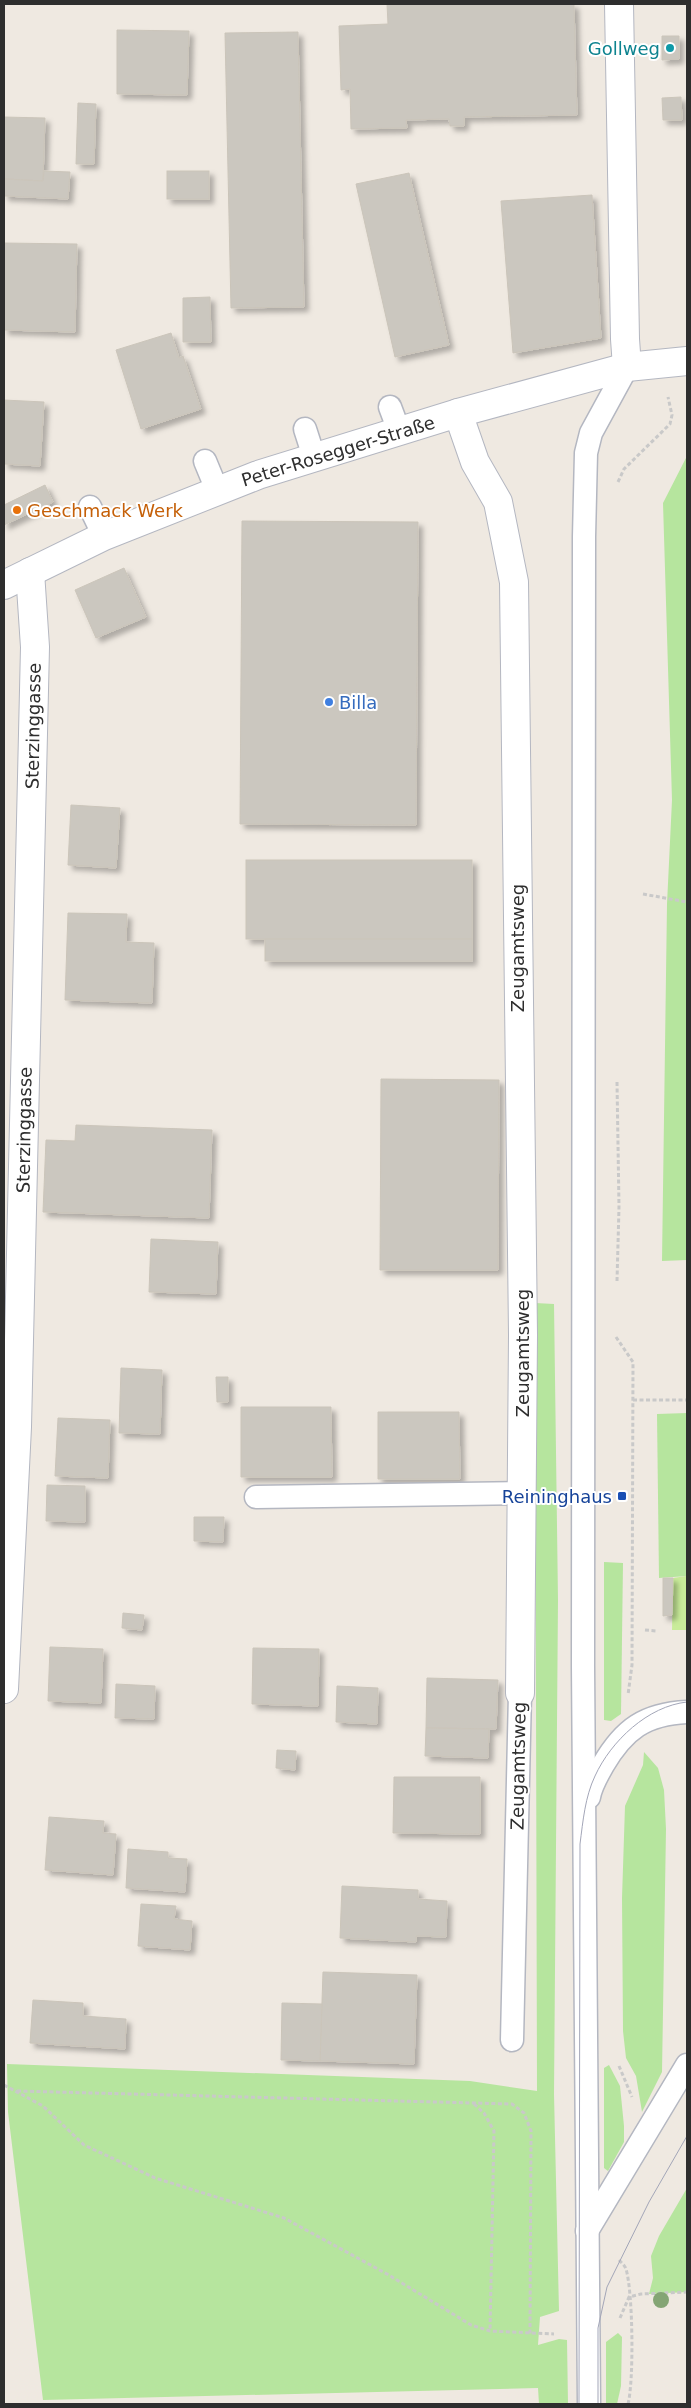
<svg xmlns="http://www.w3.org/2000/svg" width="691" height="2408" viewBox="0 0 691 2408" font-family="'DejaVu Sans',sans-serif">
<defs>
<filter id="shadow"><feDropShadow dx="4.5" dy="4.5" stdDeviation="2.5" flood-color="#0004"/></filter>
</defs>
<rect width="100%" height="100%" fill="#efe9e1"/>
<g fill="#b6e59e">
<path d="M 687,456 L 687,1260 L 662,1261 L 667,904 L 672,800 L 663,503 Z"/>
<path d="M 535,1303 L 554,1304 L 558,1600 L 554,2094 L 559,2311 L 540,2317 L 538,2345 L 559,2339 L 567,2340 L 568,2404 L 539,2404 L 538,2388 L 43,2400 L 8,2112 L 7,2064 L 470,2081 L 537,2091 Z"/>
<path d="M 687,1413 L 687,1576 L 659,1578 L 657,1414 Z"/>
<path d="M 604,1562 L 623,1563 L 621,1714 L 611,1721 L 604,1720 Z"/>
<path d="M 644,1752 L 658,1768 L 664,1790 L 666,1829 L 662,2072 L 642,2112 L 636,2076 L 626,2058 L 623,2031 L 622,1898 L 625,1806 L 643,1765 Z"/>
<path d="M 609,2065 L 620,2086 L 624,2126 L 624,2142 L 608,2171 L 604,2168 L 604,2068 Z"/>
<path d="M 687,2188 L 687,2292 L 649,2294 L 653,2278 L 651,2256 L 659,2236 Z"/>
<path d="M 618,2333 L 622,2337 L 621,2386 L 617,2404 L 606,2404 L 606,2342 Z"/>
</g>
<path fill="#c9ec9a" d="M 686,1576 L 687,1630 L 672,1630 L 673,1578 Z"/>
<g fill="#cbc7bf" stroke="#cbc5ba" filter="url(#shadow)">
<path d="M 387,4 L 574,4 L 577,115 L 464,117 L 464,126 L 450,126 L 449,119 L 406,120 L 407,128 L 351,129 L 350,89 L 341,90 L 339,26 L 388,24 Z"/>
<path d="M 117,30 L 189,31 L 187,95 L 117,94 Z"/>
<path d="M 298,32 L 304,307 L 231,308 L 225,33 Z"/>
<path d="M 662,36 L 679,36 L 679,59 L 662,60 Z"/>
<path d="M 681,97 L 682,120 L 663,120 L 662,98 Z"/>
<path d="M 78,103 L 96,104 L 94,164 L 76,164 Z"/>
<path d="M 4,117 L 45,118 L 43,181 L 4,179 Z"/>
<path d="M 44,171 L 70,172 L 68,199 L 4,196 L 4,179 L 43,181 Z"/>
<rect x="167" y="171" width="42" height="28"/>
<path d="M 409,173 L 449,345 L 395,357 L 356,184 Z"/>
<path d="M 592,195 L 601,338 L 513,353 L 501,201 Z"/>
<path d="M 4,243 L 77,244 L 75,332 L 4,330 Z"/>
<path d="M 210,297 L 211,342 L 183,342 L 183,298 Z"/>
<path d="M 171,333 L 179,358 L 183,356 L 201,409 L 141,429 L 116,350 Z"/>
<path d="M 4,400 L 44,402 L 40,466 L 4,464 Z"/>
<path d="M 45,485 L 53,502 L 4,525 L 4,505 Z"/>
<path d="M 242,521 L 418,522 L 416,825 L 240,824 Z"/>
<path d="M 124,568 L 146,617 L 96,638 L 75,590 Z"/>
<path d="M 71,805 L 120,808 L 116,868 L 68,865 Z"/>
<rect x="246" y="860" width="226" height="79"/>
<path d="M 68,913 L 127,914 L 126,942 L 154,943 L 152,1003 L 65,1000 Z"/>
<rect x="265" y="939" width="207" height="22"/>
<path d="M 381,1079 L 499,1080 L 498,1270 L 380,1270 Z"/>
<path d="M 76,1125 L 212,1130 L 209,1218 L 43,1212 L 46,1140 L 75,1141 Z"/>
<path d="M 151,1239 L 218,1242 L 216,1294 L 149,1292 Z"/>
<path d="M 121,1368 L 162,1370 L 160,1434 L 119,1433 Z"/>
<path d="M 216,1377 L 228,1377 L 228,1402 L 217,1402 Z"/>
<path d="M 241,1407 L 331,1407 L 332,1477 L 241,1477 Z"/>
<path d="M 378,1412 L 459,1412 L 460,1479 L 378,1479 Z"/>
<path d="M 58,1418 L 110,1420 L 108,1478 L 55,1476 Z"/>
<path d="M 47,1485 L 85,1486 L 85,1522 L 46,1521 Z"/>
<path d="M 194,1517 L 224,1517 L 223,1542 L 194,1541 Z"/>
<path d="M 663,1578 L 673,1578 L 672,1615 L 663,1616 Z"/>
<path d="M 123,1613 L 144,1615 L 142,1630 L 122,1628 Z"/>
<path d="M 50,1647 L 103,1649 L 101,1703 L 48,1701 Z"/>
<path d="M 253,1648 L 319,1649 L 318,1706 L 252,1704 Z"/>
<path d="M 427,1678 L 498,1680 L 496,1729 L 426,1728 Z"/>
<path d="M 116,1684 L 155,1686 L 154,1719 L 115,1718 Z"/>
<path d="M 337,1686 L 378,1688 L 377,1724 L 336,1722 Z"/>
<path d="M 426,1728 L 489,1729 L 488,1758 L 425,1756 Z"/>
<path d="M 277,1750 L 296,1751 L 295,1770 L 276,1768 Z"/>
<path d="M 394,1777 L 480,1777 L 480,1834 L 393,1833 Z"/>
<path d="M 49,1817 L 104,1821 L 103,1833 L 116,1834 L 113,1875 L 45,1870 Z"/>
<path d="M 128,1849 L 168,1852 L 168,1858 L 187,1859 L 185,1892 L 126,1888 Z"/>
<path d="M 342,1886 L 418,1890 L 418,1899 L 447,1901 L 446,1937 L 416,1936 L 416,1942 L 340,1938 Z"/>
<path d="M 141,1904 L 176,1906 L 174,1919 L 192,1921 L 190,1950 L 138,1946 Z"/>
<path d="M 323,1972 L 417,1975 L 414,2064 L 320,2061 Z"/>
<path d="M 33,2000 L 83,2003 L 83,2016 L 126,2019 L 125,2049 L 30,2043 Z"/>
<path d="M 282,2003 L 322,2004 L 320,2061 L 281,2060 Z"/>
</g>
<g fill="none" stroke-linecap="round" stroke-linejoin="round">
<g stroke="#b4b7c1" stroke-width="25">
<g id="service">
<path d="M 390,407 L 399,431"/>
<path d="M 305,429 L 314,457"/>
<path d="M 205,461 L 217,490"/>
<path d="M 90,507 L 104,536"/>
<path d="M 256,1497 L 522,1493"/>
<path d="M 589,1797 C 591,1785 597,1776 603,1765 C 624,1729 645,1714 687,1712"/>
<path d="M 512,2040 L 520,1693"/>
<path d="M 587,2231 L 687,2065"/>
<path d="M 589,2404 L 583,1666 L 584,537 L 586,453 L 591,433 L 627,367"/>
</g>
</g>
<g stroke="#b4b7c1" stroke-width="30">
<g id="minor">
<path d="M 619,4 L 625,339 L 627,367"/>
<path d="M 458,413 L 475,462 L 498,502 L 514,582 L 523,1335 L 520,1693"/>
<path d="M 4,1689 L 17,1427 L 35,647 L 30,572"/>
</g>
</g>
<g stroke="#b4b7c1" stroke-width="30">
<path id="secondary" d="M 4,585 L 104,536 L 258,475 L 458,413 L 627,367 L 687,361"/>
</g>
<g stroke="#c9c9c9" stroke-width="3" stroke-dasharray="4 2.5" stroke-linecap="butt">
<path d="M 618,482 L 624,469 L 670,424 L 672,415 L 668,397"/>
<path d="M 643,894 L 687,902"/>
<path d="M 617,1281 L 619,1207 L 617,1082"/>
<path d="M 616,1337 L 633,1362 L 632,1665 L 628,1695"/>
<path d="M 633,1400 L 687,1400"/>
<path d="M 645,1630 L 656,1631"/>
<path d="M 619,2066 L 632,2097"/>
<path d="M 4,2085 L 43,2106 L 84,2145 L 155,2178 L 284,2218 L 387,2274 L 471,2325 L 490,2331 L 554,2334"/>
<path d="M 17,2091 L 512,2104 L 524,2113 L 531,2131 L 530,2334"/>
<path d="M 474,2104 L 484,2113 L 494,2131 L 490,2331"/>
<path d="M 619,2260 C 622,2263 625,2266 626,2269 C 633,2292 634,2381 628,2404"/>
<path d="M 620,2318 L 629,2297 L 641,2294 L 687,2292"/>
</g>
<use href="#service" stroke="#fff" stroke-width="22"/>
<use href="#minor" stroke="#fff" stroke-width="28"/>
<use href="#secondary" stroke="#fff" stroke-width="28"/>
<g stroke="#a3a6b8" stroke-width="1">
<path d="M 579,2404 L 580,1844 C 583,1821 585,1797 595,1776 C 611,1741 648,1706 687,1702"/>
<path d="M 598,2404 L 598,2328 L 607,2287 L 649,2202 L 687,2136"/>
</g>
</g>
<circle fill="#84a574" cx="661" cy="2300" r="8"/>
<circle fill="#0f9aa8" stroke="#fff" stroke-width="2" cx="670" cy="48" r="5"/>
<circle fill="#e8710a" stroke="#fff" stroke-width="2" cx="17" cy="510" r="5"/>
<circle fill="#3f7fe0" stroke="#fff" stroke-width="2" cx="329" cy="702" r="5"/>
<rect fill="#1a4fb4" stroke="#fff" stroke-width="2" x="617" y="1491" width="10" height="10" rx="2.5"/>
<g text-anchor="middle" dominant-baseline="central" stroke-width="4" stroke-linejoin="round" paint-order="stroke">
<g font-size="18" fill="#0d838f" stroke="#fff" text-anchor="end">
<text x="660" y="48">Gollweg</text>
</g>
<g font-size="18" fill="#2e2e2e" stroke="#fff">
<text transform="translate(338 451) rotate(-17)">Peter-Rosegger-Straße</text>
<text transform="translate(33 726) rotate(-89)">Sterzinggasse</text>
<text transform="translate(517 948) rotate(-90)">Zeugamtsweg</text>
<text transform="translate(24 1130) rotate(-89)">Sterzinggasse</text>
<text transform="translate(522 1353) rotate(-90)">Zeugamtsweg</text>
<text transform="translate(518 1766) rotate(-89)">Zeugamtsweg</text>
</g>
<g font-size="18" fill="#c56008" stroke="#fff" text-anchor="start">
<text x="27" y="510">Geschmack Werk</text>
</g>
<g font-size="18" fill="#366cbe" stroke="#fff" text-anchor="start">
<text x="339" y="702">Billa</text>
</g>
<g font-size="18" fill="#164399" stroke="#fff" text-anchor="end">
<text x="612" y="1496">Reininghaus</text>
</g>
</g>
<rect width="691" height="2408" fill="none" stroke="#2e2e2e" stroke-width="10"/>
</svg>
